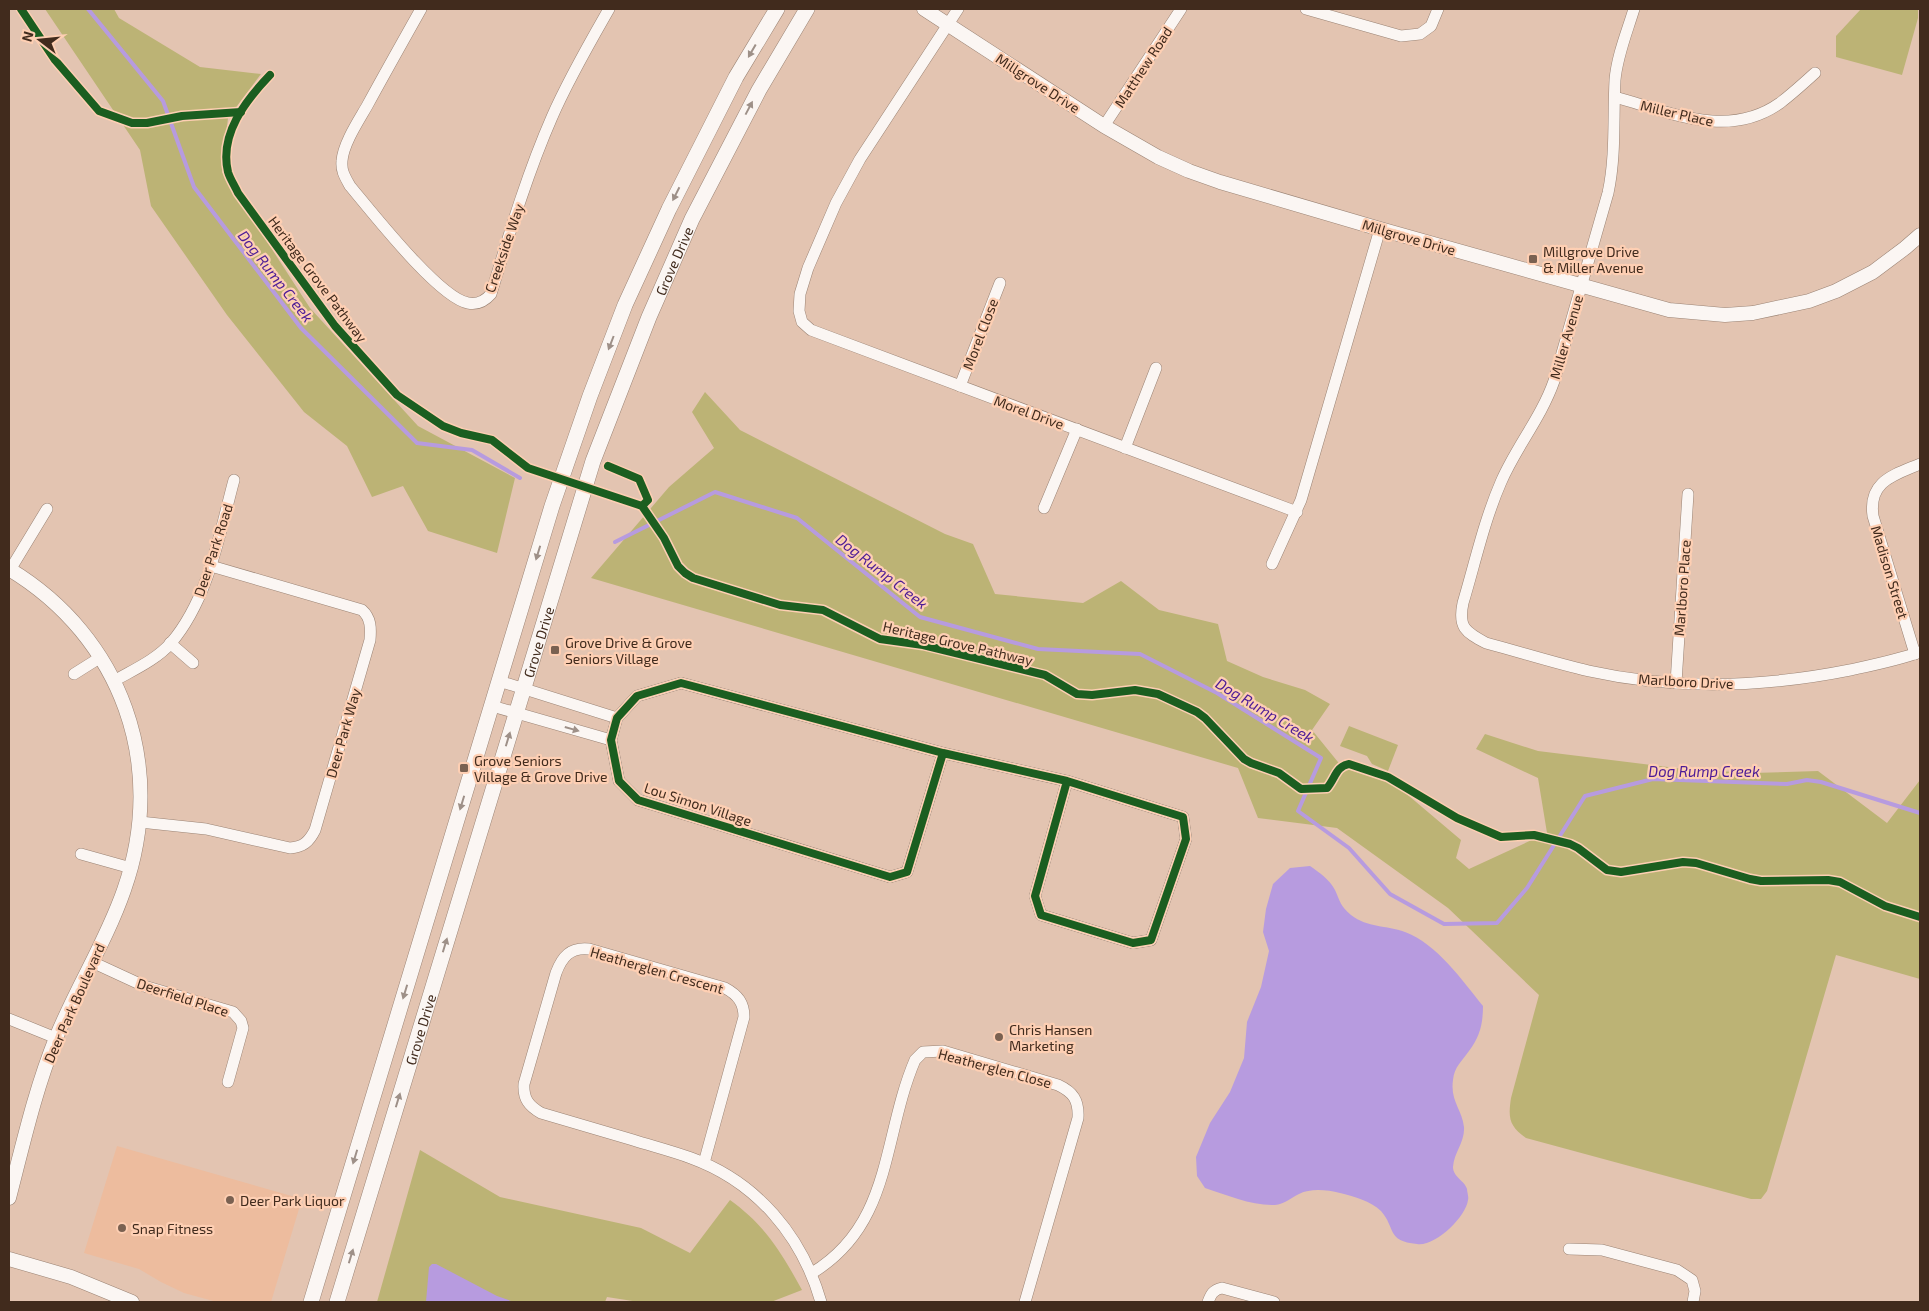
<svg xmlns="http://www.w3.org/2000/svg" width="1929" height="1311" viewBox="0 0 1929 1311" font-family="'Exo 2',sans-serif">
<rect width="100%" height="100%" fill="#e3c4b1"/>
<path fill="#edbc9e" d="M 117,1146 L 302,1199 L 271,1302 L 217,1302 L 184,1293 L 161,1282 L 139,1269 L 84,1253 Z"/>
<g fill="#bcb375">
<path d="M 45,9 L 114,9 L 119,18 L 200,67 L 261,74 L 228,118 L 222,172 L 310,308 L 418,426 L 515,478 L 497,553 L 428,531 L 403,486 L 372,497 L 347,446 L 304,412 L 227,315 L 151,206 L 140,150 Z"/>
<path d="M 1861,9 L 1918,9 L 1918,18 L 1902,75 L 1836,57 L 1836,36 Z"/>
<path d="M 705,392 L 740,430 L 945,534 L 973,544 L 995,594 L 1083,603 L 1121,581 L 1159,610 L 1218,624 L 1227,661 L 1263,677 L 1305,690 L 1330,704 L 1312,730 L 1342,767 L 1396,785 L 1461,840 L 1456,858 L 1469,869 L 1547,833 L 1538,778 L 1476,749 L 1485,734 L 1538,751 L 1684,769 L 1752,773 L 1818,771 L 1887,823 L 1920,780 L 1920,979 L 1836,955 L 1767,1191 L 1761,1199 L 1751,1199 L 1526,1138 C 1509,1126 1508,1118 1511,1098 L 1539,995 L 1448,908 L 1337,828 L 1258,818 L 1238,768 L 591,578 L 669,487 L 714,448 L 692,412 Z"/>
<path d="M 1349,726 L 1398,745 L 1388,771 L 1372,764 L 1367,756 L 1340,746 Z"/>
<path d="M 420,1150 L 500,1197 L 641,1228 L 690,1253 L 730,1200 C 766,1226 781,1252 802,1290 L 771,1302 L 639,1302 L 607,1297 L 605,1302 L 377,1302 Z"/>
</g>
<g fill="#b79bdf">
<path d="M 1310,866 C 1320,873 1329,879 1335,890 C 1340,901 1340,906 1351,915 C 1368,928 1386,925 1405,932 C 1437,944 1462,980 1483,1006 C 1483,1023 1480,1037 1469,1051 C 1462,1061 1454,1067 1453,1080 C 1450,1101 1462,1109 1464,1127 C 1465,1142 1454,1152 1453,1167 C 1453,1177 1465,1181 1467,1189 C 1467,1192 1469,1197 1468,1200 C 1466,1217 1435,1247 1417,1244 C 1386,1241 1396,1228 1381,1211 C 1371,1201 1353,1196 1340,1193 C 1327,1190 1311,1188 1299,1194 C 1291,1198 1284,1204 1275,1205 C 1252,1206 1227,1195 1205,1188 L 1197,1176 L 1196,1157 L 1210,1123 L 1230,1092 L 1244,1058 L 1247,1022 L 1261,987 L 1269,951 L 1263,932 L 1266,909 L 1273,884 L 1290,868 Z"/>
<path d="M 432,1264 L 436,1264 L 497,1296 L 514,1302 L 426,1302 L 429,1267 Z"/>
</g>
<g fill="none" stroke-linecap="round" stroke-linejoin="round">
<g stroke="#b79bdf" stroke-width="4">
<path d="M 88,9 L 163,101 L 194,187 L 301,328 L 417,443 L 472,450 L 520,478"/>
<path d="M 615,542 L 715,492 L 797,518 L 920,617 L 1038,649 L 1140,654 L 1217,693 L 1321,758 L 1298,811 L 1349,848 L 1390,894 L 1444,924 L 1497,923 L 1527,888 L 1585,796 L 1653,779 L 1787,784 L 1807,780 L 1821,782 L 1920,813"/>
</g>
<g stroke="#9a8374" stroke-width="12">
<g id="minor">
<path d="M 421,9 C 403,41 385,73 367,106 C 359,120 343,144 342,161 C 341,171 345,177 350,186 C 371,211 439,298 468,303 C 478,305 485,301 491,294 C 509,235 527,174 552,117 C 568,80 589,44 609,9"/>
<path d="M 958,9 L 860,159 L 836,203 L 808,268 L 800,294 L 799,311 L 802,322 L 811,330 L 1297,512"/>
<path d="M 1306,9 L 1401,36 L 1420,34 L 1431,26 L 1438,9"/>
<path d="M 1634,9 C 1627,32 1617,56 1615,80 C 1613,118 1616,156 1608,193 L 1554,381 C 1541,418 1516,447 1501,482 C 1484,521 1475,563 1463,603 C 1458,627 1465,632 1486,643 C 1520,652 1554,663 1589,671 C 1674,690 1765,687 1850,670 C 1873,665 1898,660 1920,652"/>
<path d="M 1615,97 C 1670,112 1728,140 1780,103 C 1792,94 1804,83 1815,73"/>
<path d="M 1104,126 L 1181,9"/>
<path d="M 960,386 L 1000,283"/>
<path d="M 1125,448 L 1156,368"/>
<path d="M 1044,508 L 1077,429"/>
<path d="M 1272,564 L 1301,500 L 1380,229"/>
<path d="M 10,570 L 47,509"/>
<path d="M 170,643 L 193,663"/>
<path d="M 1915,654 L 1873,516 C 1868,481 1894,475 1920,464"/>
<path d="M 74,674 L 101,657"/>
<path d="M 114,681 C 133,670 156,660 171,643 C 209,598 219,535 234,480"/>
<path d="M 499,681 L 617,718"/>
<path d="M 1676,683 L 1688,494"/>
<path d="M 492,706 L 611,740"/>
<path d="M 943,753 L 907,872 L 890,877 L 638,800 L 619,781 L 611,740 L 617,718 L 637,696 L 681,683 L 943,753 L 1067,781 L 1183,817 L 1186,839 L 1151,940 L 1133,943 L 1041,915 L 1035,896 L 1067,781"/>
<path d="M 140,822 L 206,829 L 290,848 C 303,847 309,842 315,830 L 370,640 C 371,628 371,618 362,610 L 211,566"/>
<path d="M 81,854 L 131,868"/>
<path d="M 92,962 L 144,986 L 233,1012 L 241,1021 L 243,1028 L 228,1082"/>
<path d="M 9,1019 L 56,1038"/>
<path d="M 704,1163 L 744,1017 C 744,1003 738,995 725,988 L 589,949 C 570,947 562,957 556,973 L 524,1084 C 523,1099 529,1106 541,1113 C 572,1122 602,1131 633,1140 C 652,1146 672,1151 691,1158 C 757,1182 802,1236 821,1302"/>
<path d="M 1569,1249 L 1602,1250 L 1677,1270 L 1692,1280 L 1695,1291 L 1693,1302"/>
<path d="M 812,1273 C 893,1224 882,1137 915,1060 L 923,1052 L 943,1051 L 1058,1085 C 1073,1092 1079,1100 1078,1118 L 1025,1302"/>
<path d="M 1208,1302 C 1211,1294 1213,1290 1222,1288 L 1274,1302"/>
</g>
</g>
<g stroke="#9a8374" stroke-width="15">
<g id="tertiary">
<path d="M 924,9 L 1104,126 L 1158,157 L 1189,171 L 1220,182 L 1380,229 L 1669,310 L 1725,315 L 1753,313 L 1809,301 L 1836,291 L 1873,272 L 1905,248 L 1920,235"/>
<path d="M 9,569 C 122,637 168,766 124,890 C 106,942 76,988 56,1038 C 35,1090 23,1144 9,1198"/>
<path d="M 9,1259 L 71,1277 L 132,1302"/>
</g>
</g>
<g stroke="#9a8374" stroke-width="16">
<g id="secondary">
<path d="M 311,1302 L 552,506 L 590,396 L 625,305 L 669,209 L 736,77 L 777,9"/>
<path id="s1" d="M 337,1302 L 593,461 L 649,317 L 692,219 L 759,90 L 807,9"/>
</g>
</g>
<use href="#minor" stroke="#fbf6f3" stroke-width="11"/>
<use href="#tertiary" stroke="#fbf6f3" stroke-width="14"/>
<use href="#secondary" stroke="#fbf6f3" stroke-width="15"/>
<g stroke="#fecfb3" stroke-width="11">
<g id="cycleway">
<path d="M 21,9 L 55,60 L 99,111 L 132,123 L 147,123 L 182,116 L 241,112"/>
<path d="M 270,75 C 246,100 219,134 228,172 C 230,179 235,186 238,193 L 335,326 L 397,395 L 443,426 L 461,433 L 492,440 L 528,468 L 642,506 L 664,538 L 678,566 L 685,573 L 693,578 L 780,605 L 823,610 L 880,639 L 923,645 L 1045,675 L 1077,694 L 1092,695 L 1135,690 L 1158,694 L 1197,712 L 1205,718 L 1244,759 L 1251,763 L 1279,773 L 1301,789 L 1327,788 C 1335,779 1336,766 1349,764 L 1388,777 L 1457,818 L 1501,837 L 1534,835 L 1570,844 L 1578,848 L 1607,870 L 1621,872 L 1683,862 L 1696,863 L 1750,879 L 1761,881 L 1828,880 L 1840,882 L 1885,906 L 1920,917"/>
<path d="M 608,466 L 639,479 L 648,500 L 642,506"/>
<path d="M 943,753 L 907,872 L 890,877 L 638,800 L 619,781 L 611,740 L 617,718 L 637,696 L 681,683 L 943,753 L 1067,781 L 1183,817 L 1186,839 L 1151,940 L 1133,943 L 1041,915 L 1035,896 L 1067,781"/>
</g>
</g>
<use href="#cycleway" stroke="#1b5e20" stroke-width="8"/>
</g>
<defs><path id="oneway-solid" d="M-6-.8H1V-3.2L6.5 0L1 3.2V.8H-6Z" transform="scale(1.25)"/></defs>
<g fill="#9e9088">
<use href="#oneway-solid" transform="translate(752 51) rotate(120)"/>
<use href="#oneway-solid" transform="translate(749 108) rotate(-62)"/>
<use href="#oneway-solid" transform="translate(676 194) rotate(117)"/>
<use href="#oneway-solid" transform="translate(611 343) rotate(111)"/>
<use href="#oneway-solid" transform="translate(538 553) rotate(107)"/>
<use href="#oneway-solid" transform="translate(572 729) rotate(16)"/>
<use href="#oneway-solid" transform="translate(508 739) rotate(-73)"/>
<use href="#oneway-solid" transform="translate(462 803) rotate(107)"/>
<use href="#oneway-solid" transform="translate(445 945) rotate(-73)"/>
<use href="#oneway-solid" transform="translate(405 992) rotate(107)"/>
<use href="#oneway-solid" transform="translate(398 1100) rotate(-73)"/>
<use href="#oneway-solid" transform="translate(355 1157) rotate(107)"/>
<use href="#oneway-solid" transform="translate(351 1256) rotate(-73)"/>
</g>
<g fill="#7a6151" stroke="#fecfb3" stroke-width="2">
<rect x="1528" y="254" width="10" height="10" rx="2.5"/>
<rect x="550" y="645" width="10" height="10" rx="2.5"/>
<rect x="459" y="763" width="10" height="10" rx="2.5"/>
<circle cx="999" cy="1037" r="5"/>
<circle cx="230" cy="1200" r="5"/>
<circle cx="122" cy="1228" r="5"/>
</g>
<g text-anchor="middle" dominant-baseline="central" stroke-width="4.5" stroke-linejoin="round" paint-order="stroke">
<g font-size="14" fill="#412b1d" stroke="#fecfb3">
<text transform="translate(1143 67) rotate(-57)">Matthew Road</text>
<text transform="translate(1038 83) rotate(33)">Millgrove Drive</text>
<text transform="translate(1677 113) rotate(13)">Miller Place</text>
<text transform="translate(1409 237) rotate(16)">Millgrove Drive</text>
<text transform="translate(504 248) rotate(-71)">Creekside Way</text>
<text stroke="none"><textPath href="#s1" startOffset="1095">Grove Drive</textPath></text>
<text transform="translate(318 279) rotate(53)">Heritage Grove Pathway</text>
<text transform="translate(980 334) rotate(-69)">Morel Close</text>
<text transform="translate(1566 337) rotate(-74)">Miller Avenue</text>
<text transform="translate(1029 412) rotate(20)">Morel Drive</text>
<text transform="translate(213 550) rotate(-72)">Deer Park Road</text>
<text transform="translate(1890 572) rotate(73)">Madison Street</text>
<text transform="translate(1682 588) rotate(-86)">Marlboro Place</text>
<text stroke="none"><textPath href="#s1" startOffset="690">Grove Drive</textPath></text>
<text transform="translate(958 643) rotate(13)">Heritage Grove Pathway</text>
<text transform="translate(1686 681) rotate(3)">Marlboro Drive</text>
<text transform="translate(343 733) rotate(-74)">Deer Park Way</text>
<text transform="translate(698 804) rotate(18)">Lou Simon Village</text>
<text transform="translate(657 970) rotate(16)">Heatherglen Crescent</text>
<text transform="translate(183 997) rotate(18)">Deerfield Place</text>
<text transform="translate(74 1003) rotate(-66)">Deer Park Boulevard</text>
<text stroke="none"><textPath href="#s1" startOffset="285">Grove Drive</textPath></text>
<text transform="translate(995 1068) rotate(15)">Heatherglen Close</text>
</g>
<g font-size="14" fill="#412b1d" stroke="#fecfb3" text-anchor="start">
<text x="1543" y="251">Millgrove Drive<tspan x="1543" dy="16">&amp; Miller Avenue</tspan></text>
<text x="565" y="642">Grove Drive &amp; Grove<tspan x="565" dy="16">Seniors Village</tspan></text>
<text x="474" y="760">Grove Seniors<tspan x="474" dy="16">Village &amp; Grove Drive</tspan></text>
<text x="1009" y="1029">Chris Hansen<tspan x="1009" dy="16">Marketing</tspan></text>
<text x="240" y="1200">Deer Park Liquor</text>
<text x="132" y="1228">Snap Fitness</text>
</g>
<g font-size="15" font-style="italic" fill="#4c1b96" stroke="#fecfb3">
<text transform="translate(276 276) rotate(52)">Dog Rump Creek</text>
<text transform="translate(882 571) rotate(38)">Dog Rump Creek</text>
<text transform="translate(1265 710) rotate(31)">Dog Rump Creek</text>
<text x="1704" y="771">Dog Rump Creek</text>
</g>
</g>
<rect width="1929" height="1311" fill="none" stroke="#412b1d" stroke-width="20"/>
<g transform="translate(40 40) rotate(286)" stroke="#fecfb3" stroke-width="4" paint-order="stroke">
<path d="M0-4L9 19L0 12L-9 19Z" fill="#412b1d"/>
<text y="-8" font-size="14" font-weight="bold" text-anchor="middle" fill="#412b1d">N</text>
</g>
</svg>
